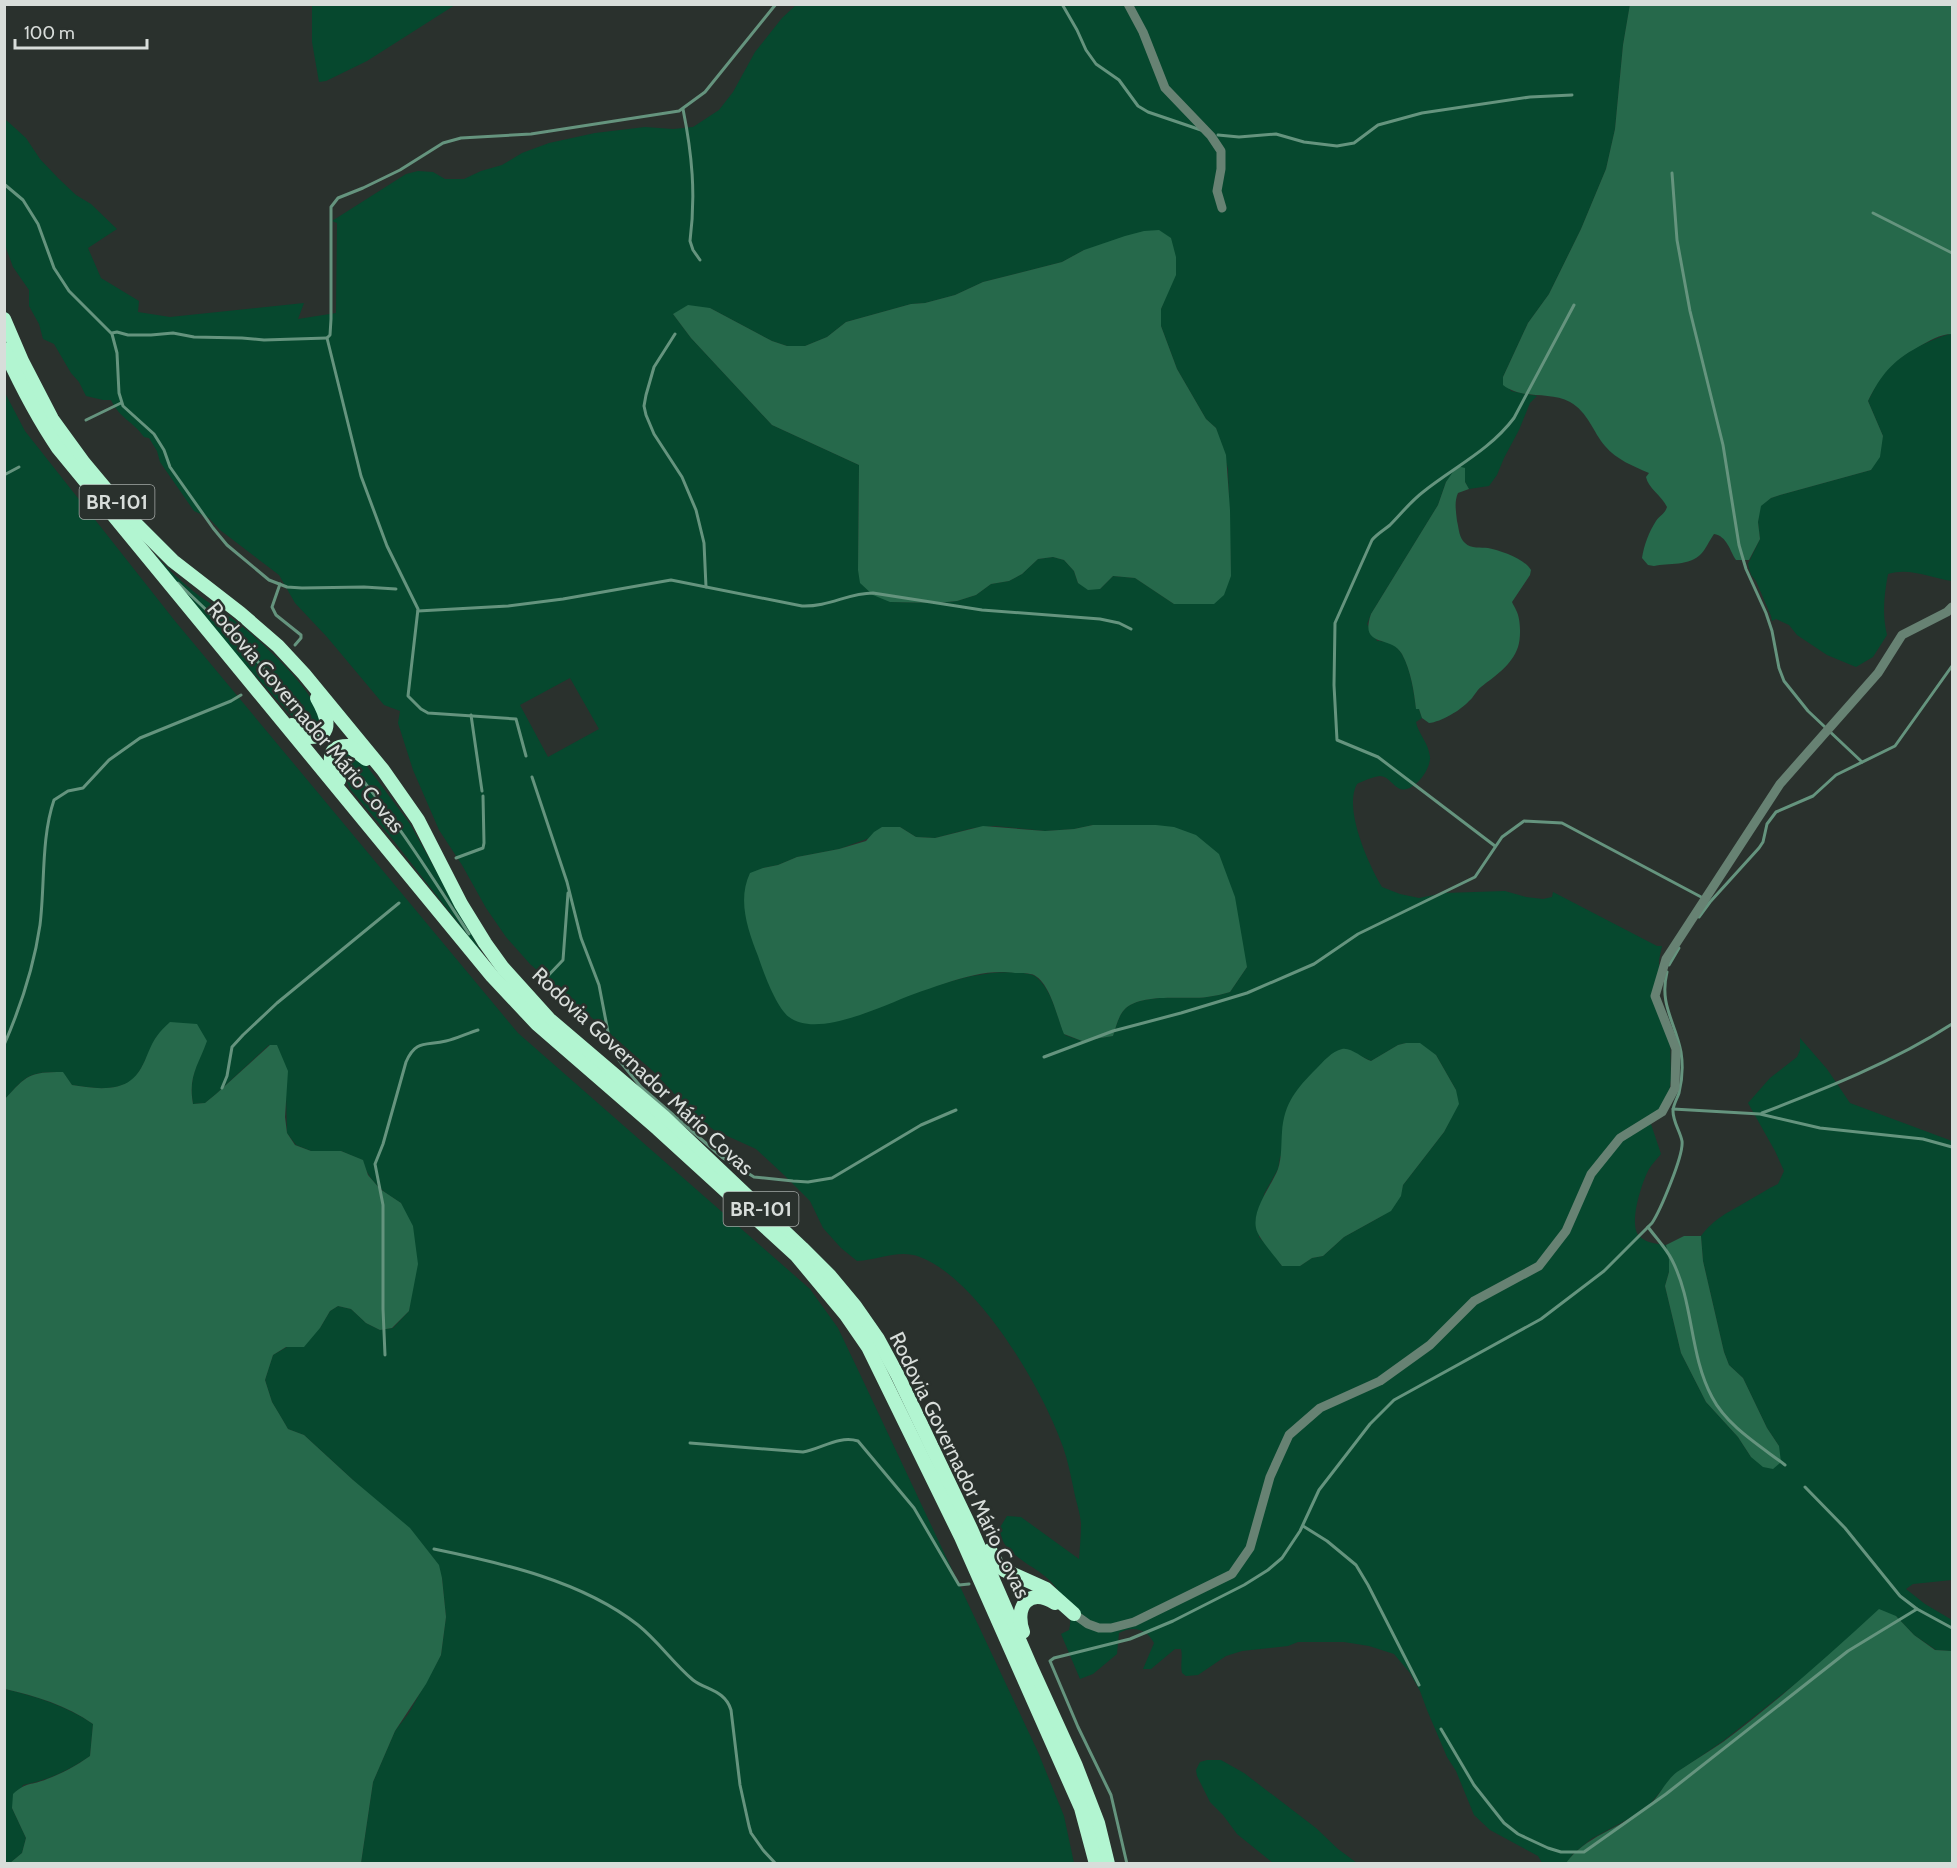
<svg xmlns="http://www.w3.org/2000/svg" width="1957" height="1868" viewBox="0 0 1957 1868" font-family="Cabin,sans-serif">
<rect width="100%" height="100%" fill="#2a312d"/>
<g fill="#06482e" fill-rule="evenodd">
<path d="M 312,5 L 312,4 L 455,5 L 367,61 L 326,81 L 319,82 L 312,42 Z"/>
<path d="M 796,5 L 1630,5 L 1623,45 L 1615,129 L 1606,169 L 1581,229 L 1549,294 L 1528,323 L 1503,377 L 1511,391 L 1537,396 L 1530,403 L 1519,430 L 1504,458 L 1497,475 L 1489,486 L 1469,489 L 1465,482 L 1464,468 L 1446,482 L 1438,505 L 1371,614 L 1367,624 L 1377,641 C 1383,641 1391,642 1395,646 C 1409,656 1414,692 1416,708 L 1419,709 L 1422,718 L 1416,722 C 1418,733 1429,744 1430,757 C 1431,769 1414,793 1400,789 C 1393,786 1388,776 1380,776 C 1372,777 1363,781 1357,784 C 1343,809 1369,865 1382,887 L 1400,894 L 1419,898 L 1444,893 L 1505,891 L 1526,897 L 1543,899 L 1552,897 L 1553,892 L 1657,946 L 1662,946 L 1659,960 L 1660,1007 L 1670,1039 L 1671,1079 L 1669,1094 L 1651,1124 L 1661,1154 C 1657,1159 1652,1164 1649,1169 C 1642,1182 1628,1224 1639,1236 C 1646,1243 1657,1244 1666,1245 L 1669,1260 L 1669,1272 L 1665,1286 L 1681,1353 L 1706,1402 L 1738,1437 L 1751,1457 L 1779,1446 L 1767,1428 L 1743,1378 L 1729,1365 L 1724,1352 L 1703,1261 L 1701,1236 C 1715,1218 1727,1213 1746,1202 C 1757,1196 1767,1189 1778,1184 L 1784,1171 L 1775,1151 L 1748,1103 L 1770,1078 L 1797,1057 L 1800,1050 L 1800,1038 L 1827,1069 L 1850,1103 L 1952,1141 L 1952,1580 L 1913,1584 L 1906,1589 L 1925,1604 L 1952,1620 L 1952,1651 L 1936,1650 L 1914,1635 L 1896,1616 L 1818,1666 L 1723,1741 L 1675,1774 L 1645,1810 L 1591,1839 L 1573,1854 L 1566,1864 L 1542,1863 L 1538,1856 L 1490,1830 L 1474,1815 L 1456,1771 L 1447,1757 L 1427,1710 L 1420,1691 L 1410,1673 L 1394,1654 L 1369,1646 L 1344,1642 L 1298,1642 L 1288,1646 L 1242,1651 L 1226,1656 L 1198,1675 L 1186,1676 L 1182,1673 C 1180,1664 1183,1658 1181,1649 L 1175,1649 L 1151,1669 L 1143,1669 L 1154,1643 C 1147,1629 1133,1625 1119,1633 L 1117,1654 L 1093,1674 L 1080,1679 L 1061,1634 L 1069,1630 C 1072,1619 1069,1614 1065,1603 C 1051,1570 1026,1569 1006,1546 C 1002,1541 1001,1534 999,1529 L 1007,1516 L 1021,1517 L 1079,1559 C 1080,1547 1081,1535 1081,1523 C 1080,1512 1076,1502 1074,1491 C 1071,1477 1068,1461 1063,1447 C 1043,1389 978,1279 920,1257 C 899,1249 879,1260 857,1261 L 841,1248 L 823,1228 L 810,1201 L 784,1175 L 756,1149 L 714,1130 L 695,1116 L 653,1071 L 530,964 L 506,937 L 486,908 L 462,865 L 439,830 L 413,770 L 398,723 L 400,711 L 384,705 L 327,637 L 295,603 L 279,575 L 220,530 L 209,518 L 194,511 L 160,462 L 157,451 L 149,438 L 144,437 C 133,421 120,419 111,400 L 103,400 L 86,396 L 79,382 L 71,373 L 54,344 L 43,339 L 39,324 L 29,306 L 29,290 L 13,267 L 5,245 L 5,119 L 26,138 L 40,159 L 58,178 L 76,195 L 91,204 L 117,229 L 88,248 L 101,278 L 139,301 L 138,312 L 170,317 L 304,303 L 298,319 L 336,313 L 337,223 L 332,221 L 406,174 L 418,171 L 433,172 L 445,179 L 464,179 L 481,171 L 502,165 L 522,153 L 549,143 L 595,133 L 645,127 L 673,129 L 693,127 L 719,110 L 733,92 L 755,52 L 782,18 ZM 1084,250 L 1166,296 L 1161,309 L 1161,326 L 1177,369 L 1206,419 L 1216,428 L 1228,469 L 1231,576 L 1174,604 L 1135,578 L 1113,576 L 1100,589 L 1078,583 L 1074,571 L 1064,560 L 1053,557 L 1038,559 L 1022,574 L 1009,581 L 991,584 L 976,595 L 957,601 L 937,603 L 890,602 L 858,570 L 859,465 L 772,425 L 691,338 L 673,314 L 710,308 L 772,341 L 787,346 L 805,346 L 827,337 L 846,322 L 911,304 L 925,303 L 955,295 L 983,282 L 1062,262 ZM 570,678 L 599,729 L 548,757 L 520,705 ZM 1093,825 L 1156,825 L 1247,967 L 1230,992 C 1223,994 1215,996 1207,997 C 1186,1000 1140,992 1124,1010 C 1118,1017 1116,1027 1113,1036 L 1082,1041 L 1065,1035 C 1056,1015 1053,991 1036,977 C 1032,974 1028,974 1023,973 C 971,967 910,995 862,1014 L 763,868 L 778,865 L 797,857 L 839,849 L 900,827 L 916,837 L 935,838 L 973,828 L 995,826 L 1045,831 L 1074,829 ZM 1406,1043 L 1436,1055 L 1456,1090 L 1449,1122 L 1444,1132 L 1403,1185 L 1400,1196 L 1382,1216 L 1344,1237 L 1323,1256 L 1312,1258 L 1300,1266 L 1282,1266 L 1272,1251 L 1259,1237 L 1264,1194 L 1278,1169 L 1280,1157 L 1358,1055 L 1371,1061 L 1398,1045 Z"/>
<path d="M 1950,334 L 1952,334 L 1952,581 C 1930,578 1910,567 1888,574 C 1884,596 1882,614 1887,635 L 1873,657 L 1856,667 L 1827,655 L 1797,635 L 1789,625 L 1776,619 L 1772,621 L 1771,616 L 1756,581 L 1751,575 L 1748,564 L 1760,539 L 1758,522 L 1760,506 L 1771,498 L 1780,495 L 1871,470 L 1883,436 L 1868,401 C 1872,394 1875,386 1879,380 C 1895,356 1923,342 1950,334 Z"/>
<path d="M 4,391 L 25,431 L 175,621 L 518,1033 L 810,1289 L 838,1328 L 859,1372 L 1038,1752 L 1064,1816 L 1074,1863 L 361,1863 L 373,1782 L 395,1731 L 409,1713 L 441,1655 L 446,1617 L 442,1578 L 353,1480 L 304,1435 L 288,1429 L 272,1402 L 265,1380 L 273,1355 L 320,1328 L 330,1311 L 338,1306 L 351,1309 L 366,1323 L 380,1330 L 393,1328 L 409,1311 L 412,1289 L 401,1203 C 381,1190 370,1183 362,1160 L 341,1151 L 311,1151 L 296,1145 L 287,1133 L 286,1096 L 269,1045 L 216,1094 L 205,1103 L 193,1104 C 190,1084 193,1071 202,1053 L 157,1036 C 150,1048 142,1072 132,1080 C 116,1092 90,1088 72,1085 L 62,1072 C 28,1072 27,1075 5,1099 Z"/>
<path d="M 138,537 C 154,554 169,571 187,586 C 204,601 225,612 243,627 C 261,642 329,702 318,726 L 309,730 L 298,723 L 214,630 Z"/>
<path d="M 349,753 L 366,765 L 410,824 L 483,955 L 394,841 L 351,790 L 342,772 L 339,763 L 341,756 Z"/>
<path d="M 5,1689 C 37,1697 65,1705 93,1724 L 90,1756 C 68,1771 48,1780 23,1785 L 12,1808 L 26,1838 L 22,1853 L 10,1863 L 5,1864 Z"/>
<path d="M 1207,1760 L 1221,1760 L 1244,1773 L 1316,1828 L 1338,1849 L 1357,1863 L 1273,1863 L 1237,1834 L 1223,1815 L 1210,1802 L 1197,1776 L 1196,1770 L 1200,1762 Z"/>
</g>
<g fill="#26694b">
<path d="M 1630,4 L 1952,5 L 1952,334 C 1940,334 1929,341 1918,347 C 1892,361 1881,375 1868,401 L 1883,436 L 1880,457 L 1871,470 L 1780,495 L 1771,498 L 1761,506 L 1758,522 L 1760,539 L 1749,560 L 1736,560 C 1730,551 1727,536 1714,534 C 1709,541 1706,549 1701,554 C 1690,566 1668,563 1654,566 L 1648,565 L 1642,558 C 1644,545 1649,532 1656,521 C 1660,515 1665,514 1667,507 C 1662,496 1648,488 1646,477 L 1649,473 C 1633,466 1617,460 1605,446 C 1593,432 1588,412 1570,402 C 1549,391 1522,400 1503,385 L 1503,377 L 1528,323 L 1549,294 L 1581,229 L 1606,169 L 1615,129 L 1623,45 Z"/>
<path d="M 1159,230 L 1171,238 L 1176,257 L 1176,275 L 1161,309 L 1161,326 L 1177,369 L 1206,419 L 1216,428 L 1226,455 L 1230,510 L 1231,576 L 1224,595 L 1214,604 L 1174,604 L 1135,578 L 1113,576 L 1100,589 L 1088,590 L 1078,583 L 1074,571 L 1064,560 L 1053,557 L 1038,559 L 1022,574 L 1009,581 L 991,584 L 976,595 L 957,601 L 937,603 L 890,602 L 873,595 L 860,583 L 858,570 L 859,465 L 772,425 L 691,338 L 673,314 L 688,305 L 710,308 L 772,341 L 787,346 L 805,346 L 827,337 L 846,322 L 911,304 L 925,303 L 955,295 L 983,282 L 1062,262 L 1084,250 L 1125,236 L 1144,231 Z"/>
<path d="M 1457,466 L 1465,468 L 1465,482 L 1469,489 L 1458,493 C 1454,502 1456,511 1457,521 C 1459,529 1459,538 1465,543 C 1471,549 1481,547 1488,548 C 1501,551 1524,558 1531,570 L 1530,575 L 1512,602 C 1513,605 1515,607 1516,610 C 1521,619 1521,638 1518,647 C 1512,665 1495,676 1481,687 C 1476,691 1474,697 1469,701 C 1461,710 1441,722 1429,723 L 1422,718 L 1419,709 L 1416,709 C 1414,691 1411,671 1402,654 C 1391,634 1359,649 1371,614 L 1438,505 L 1446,482 Z"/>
<path d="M 1093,825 L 1156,825 L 1174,827 L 1196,835 L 1219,854 L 1235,897 L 1247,967 L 1230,992 C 1223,994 1215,996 1207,997 C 1186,1000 1140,992 1124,1010 C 1118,1017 1116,1027 1113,1036 L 1082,1041 L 1064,1034 C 1057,1018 1051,984 1034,975 C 1029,973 1021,973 1015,973 C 1003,971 987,972 975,975 C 955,979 934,987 914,994 C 884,1005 817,1039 789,1017 C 776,1007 763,971 758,956 C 748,930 737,900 750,873 L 763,868 L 778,865 L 797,857 L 839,849 L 866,841 L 874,832 L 882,827 L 900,827 L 916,837 L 935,838 L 983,826 L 1045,831 L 1074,829 Z"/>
<path d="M 170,1022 L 197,1024 L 207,1041 C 198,1066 188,1076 193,1104 L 205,1103 L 216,1094 L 270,1045 L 277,1045 L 288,1071 L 285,1117 L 287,1133 L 295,1145 L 311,1151 L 341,1151 L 363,1160 L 368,1175 L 380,1189 L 401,1203 L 413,1226 L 418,1264 L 409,1311 L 392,1328 L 380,1330 L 366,1323 L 351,1309 L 338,1306 L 330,1311 L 320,1328 L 304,1347 L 286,1347 L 273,1355 L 265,1380 L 272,1402 L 281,1417 L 288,1429 L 304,1435 L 353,1480 L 410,1528 L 439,1565 L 442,1578 L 446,1617 L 441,1655 L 426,1684 L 395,1731 L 373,1782 L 361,1863 L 10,1863 L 22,1853 L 26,1838 L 12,1808 L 13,1794 C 27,1781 31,1786 47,1779 C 63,1773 76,1766 90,1756 L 93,1724 C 66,1705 36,1696 5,1689 L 5,1099 C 27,1075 29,1072 63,1072 L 72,1085 C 90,1088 116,1092 131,1080 C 145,1070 147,1049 157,1036 C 160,1031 165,1027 170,1022 Z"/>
<path d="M 1406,1043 L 1420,1043 L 1436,1055 L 1456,1090 L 1459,1104 L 1444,1132 L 1403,1185 L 1401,1196 L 1391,1211 L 1344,1237 L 1323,1256 L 1312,1258 L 1300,1266 L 1282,1266 C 1276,1257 1257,1237 1256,1228 C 1252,1209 1272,1185 1278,1169 C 1282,1157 1281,1144 1282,1132 C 1284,1103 1297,1088 1316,1069 C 1323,1062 1332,1051 1342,1049 C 1351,1047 1362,1058 1371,1061 L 1398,1045 Z"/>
<path d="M 1684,1236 L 1701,1236 L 1703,1261 L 1724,1352 L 1729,1365 L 1743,1378 L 1767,1428 L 1779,1446 L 1781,1462 L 1773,1469 L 1763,1467 L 1751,1457 L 1738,1437 L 1706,1402 L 1681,1353 L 1665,1286 L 1669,1272 L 1669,1260 L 1666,1245 Z"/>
<path d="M 1879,1609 L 1896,1616 L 1914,1635 L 1935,1650 L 1952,1651 L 1952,1863 L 1566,1863 C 1586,1836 1618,1829 1644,1810 C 1658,1800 1664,1782 1677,1772 C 1692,1762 1708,1752 1723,1742 C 1778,1701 1829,1655 1879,1609 Z"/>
</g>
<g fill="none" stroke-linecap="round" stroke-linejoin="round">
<g stroke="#65947e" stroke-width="3">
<path d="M 1062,4 L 1077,30 L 1086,50 L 1096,64 L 1119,80 L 1138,106 L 1148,112 L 1201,130"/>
<path d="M 683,109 C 692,154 696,194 690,241 L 693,250 L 700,260"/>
<path d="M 1218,135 L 1239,137 L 1276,134 L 1304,142 L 1337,146 L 1354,143 L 1378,125 L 1422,113 L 1530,97 L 1572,95"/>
<path d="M 1672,173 L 1677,240 L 1690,311 L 1723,445 L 1739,545 L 1746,569 L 1766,613 L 1772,631 L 1779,668 L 1784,681 L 1808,711 L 1862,762"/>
<path d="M 4,184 L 23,200 L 38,224 L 54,268 L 69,291 L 112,334 L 117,353 L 119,393 L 123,406 L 154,434 L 164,450 L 170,467 L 213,528 L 227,545 L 269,580 L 287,587 L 302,588 L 364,587 L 396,589"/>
<path d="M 1873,213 L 1952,253"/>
<path d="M 112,333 L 117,332 L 128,335 L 151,335 L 173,333 L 194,337 L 242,338 L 264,340 L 327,338"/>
<path d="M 675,334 L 654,367 L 646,395 L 644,406 L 646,415 L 654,434 L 682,477 L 696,510 L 704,543 L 706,587"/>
<path d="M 86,420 L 121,403"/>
<path d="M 4,475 L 19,467"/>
<path d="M 178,583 L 240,642 L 313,723"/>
<path d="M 280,584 L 272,607 L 276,615 L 301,635 L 301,638 L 295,645"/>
<path d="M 418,611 L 508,606 L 563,599 L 671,580 L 802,606 C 829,607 848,593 873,593 L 982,610 L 1100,619 L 1119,623 L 1131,629"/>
<path d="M 471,715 L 482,791"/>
<path d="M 526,756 L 516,719 L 428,713 L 421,709 L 408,696 L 418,609 L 387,546 L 361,476 L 327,338 L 330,335 L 331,319 L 331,207 L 338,198 L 363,188 L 400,170 L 443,143 L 461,138 L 531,134 L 679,111 L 705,92 L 776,4"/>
<path d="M 347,761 C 393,815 430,874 469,934"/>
<path d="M 532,777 L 567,882 L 581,938 L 599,985 L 609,1037 L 618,1059 L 641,1087 L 723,1158 L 746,1172 L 754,1177 L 793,1181 L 808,1182 L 832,1178 L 921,1125 L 956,1110"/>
<path d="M 1495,846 L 1378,757 L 1337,740 L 1334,685 L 1335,623 L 1372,540 C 1377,534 1384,530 1390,525 C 1401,514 1410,502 1423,492 C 1454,467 1489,451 1514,418 L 1574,305"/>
<path d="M 456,858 L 483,848 L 484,843 L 483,796"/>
<path d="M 1699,917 L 1710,902 L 1759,848 L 1763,842 L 1767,824 L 1776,812 L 1813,796 L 1836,775 L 1895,746 L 1952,666"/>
<path d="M 1669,965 L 1679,948"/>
<path d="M 544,980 L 563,960 L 568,893"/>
<path d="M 4,1045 C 21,1006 34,966 40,925 C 45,885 41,838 54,800 L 68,791 L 83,788 L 109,760 L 140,738 L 231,701 L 241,695"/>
<path d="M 1044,1057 L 1113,1031 L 1181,1013 L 1247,993 L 1314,964 L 1358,934 L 1475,877 L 1502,837 L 1524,821 L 1562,823 L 1703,898"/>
<path d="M 222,1088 L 227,1076 L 232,1047 L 243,1035 L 277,1003 L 399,903"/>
<path d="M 1673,1109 L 1760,1114 L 1820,1128 L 1923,1139 L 1952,1147"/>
<path d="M 1762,1113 C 1827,1088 1893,1062 1952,1024"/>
<path d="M 1648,1227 C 1656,1238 1666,1248 1672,1260 C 1694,1303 1689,1354 1712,1397 C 1727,1426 1759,1445 1785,1465"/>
<path d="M 385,1355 L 383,1309 L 383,1205 L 375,1164 L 383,1144 L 406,1062 C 416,1039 426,1046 446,1041 C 456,1039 468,1033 478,1030"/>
<path d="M 690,1443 L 803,1452 C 821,1449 839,1435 858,1441 L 914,1508 L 959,1585 L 969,1584"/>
<path d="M 1805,1487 L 1845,1528 L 1900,1596 L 1917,1609 L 1952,1628"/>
<path d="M 1303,1526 L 1327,1541 L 1356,1565 L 1368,1585 L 1419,1685"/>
<path d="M 434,1549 C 502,1563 582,1581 638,1625 C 658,1641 673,1663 693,1680 C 706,1690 725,1690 731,1710 L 740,1785 L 749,1826 L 751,1833 L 763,1850 L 776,1864"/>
<path d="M 1441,1729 L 1474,1785 L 1504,1823 L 1518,1834 L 1548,1848 L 1561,1852 L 1584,1852 L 1666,1794 L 1848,1651 L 1917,1609"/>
<path d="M 1127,1864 L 1111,1795 L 1078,1727 L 1050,1661 L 1054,1658 L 1130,1639 L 1173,1621 L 1244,1585 L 1268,1570 L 1282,1558 L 1300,1531 L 1319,1490 L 1370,1424 L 1394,1400 L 1541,1319 L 1604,1271 L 1652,1223 C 1660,1211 1684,1155 1682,1141 C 1680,1131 1673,1122 1673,1111 C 1673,1105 1677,1099 1679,1093 C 1682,1081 1683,1065 1681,1052 C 1675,1021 1659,1005 1667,972"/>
</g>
<g stroke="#678273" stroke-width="9">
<path d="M 1128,4 L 1143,32 L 1165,88 L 1211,136 L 1221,151 L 1221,169 L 1217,191 L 1222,208"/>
<path d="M 1074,1614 L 1088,1624 L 1099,1628 L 1111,1628 L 1134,1622 L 1232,1574 L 1250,1548 L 1270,1477 L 1289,1435 L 1320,1408 L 1380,1381 L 1430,1345 L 1474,1301 L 1539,1266 L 1566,1231 L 1591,1174 L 1620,1138 L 1662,1112 L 1675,1088 L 1676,1049 L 1655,996 L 1666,959 L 1780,784 L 1878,673 L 1902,635 L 1947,612 L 1952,607"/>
</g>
<g stroke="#b2f5d1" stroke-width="14">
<path d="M 4,319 L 22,361 L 52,419 L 84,463 L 130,518 L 173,561 L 240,613 L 278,646 L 304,674 L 383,770 L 418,820 L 461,904 L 485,943 L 503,968 L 549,1019 L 664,1117 L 802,1248 L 830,1276 L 855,1306 L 878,1339 L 898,1376 L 971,1529 L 1031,1667 L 1076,1766 L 1098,1823 L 1108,1864"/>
<path d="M 4,349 C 20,384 37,417 58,448 L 492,976 L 537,1024 L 658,1129 L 796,1255 L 846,1315 L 868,1347 L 961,1537 L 1081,1808 L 1096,1864"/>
<path d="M 292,725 L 309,737 C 337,737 325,712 317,698"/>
<path d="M 339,780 C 330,766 323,745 349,746 L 366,759"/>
<path d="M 990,1550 L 998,1566 L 1004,1570 L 1046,1589 L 1074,1614"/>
<path d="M 1023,1632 C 1014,1606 1029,1587 1055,1603"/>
</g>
</g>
<g text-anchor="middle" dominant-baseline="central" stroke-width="5" stroke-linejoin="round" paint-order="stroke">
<g fill="#2a312d" stroke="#a4a9a6" stroke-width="1.5">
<rect x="79.5" y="485" width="75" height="34" rx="4.5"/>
<rect x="723.5" y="1192" width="75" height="34" rx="4.5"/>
</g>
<g font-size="20" font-weight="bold" fill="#d8ddda">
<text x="117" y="502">BR-101</text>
<text x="761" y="1209">BR-101</text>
</g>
<g font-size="21" fill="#d8ddda" stroke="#2a312d">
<text transform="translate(306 717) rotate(50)">Rodovia Governador Mário Covas</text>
<text transform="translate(643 1071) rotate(43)">Rodovia Governador Mário Covas</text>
<text transform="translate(960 1465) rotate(64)">Rodovia Governador Mário Covas</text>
</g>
</g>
<rect width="1957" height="1868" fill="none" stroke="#d8ddda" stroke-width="12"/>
<path d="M15 39v9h132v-9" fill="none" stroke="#d8ddda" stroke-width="3"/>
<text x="24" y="39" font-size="18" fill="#d8ddda" stroke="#2a312d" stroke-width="4.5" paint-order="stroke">100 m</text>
</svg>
